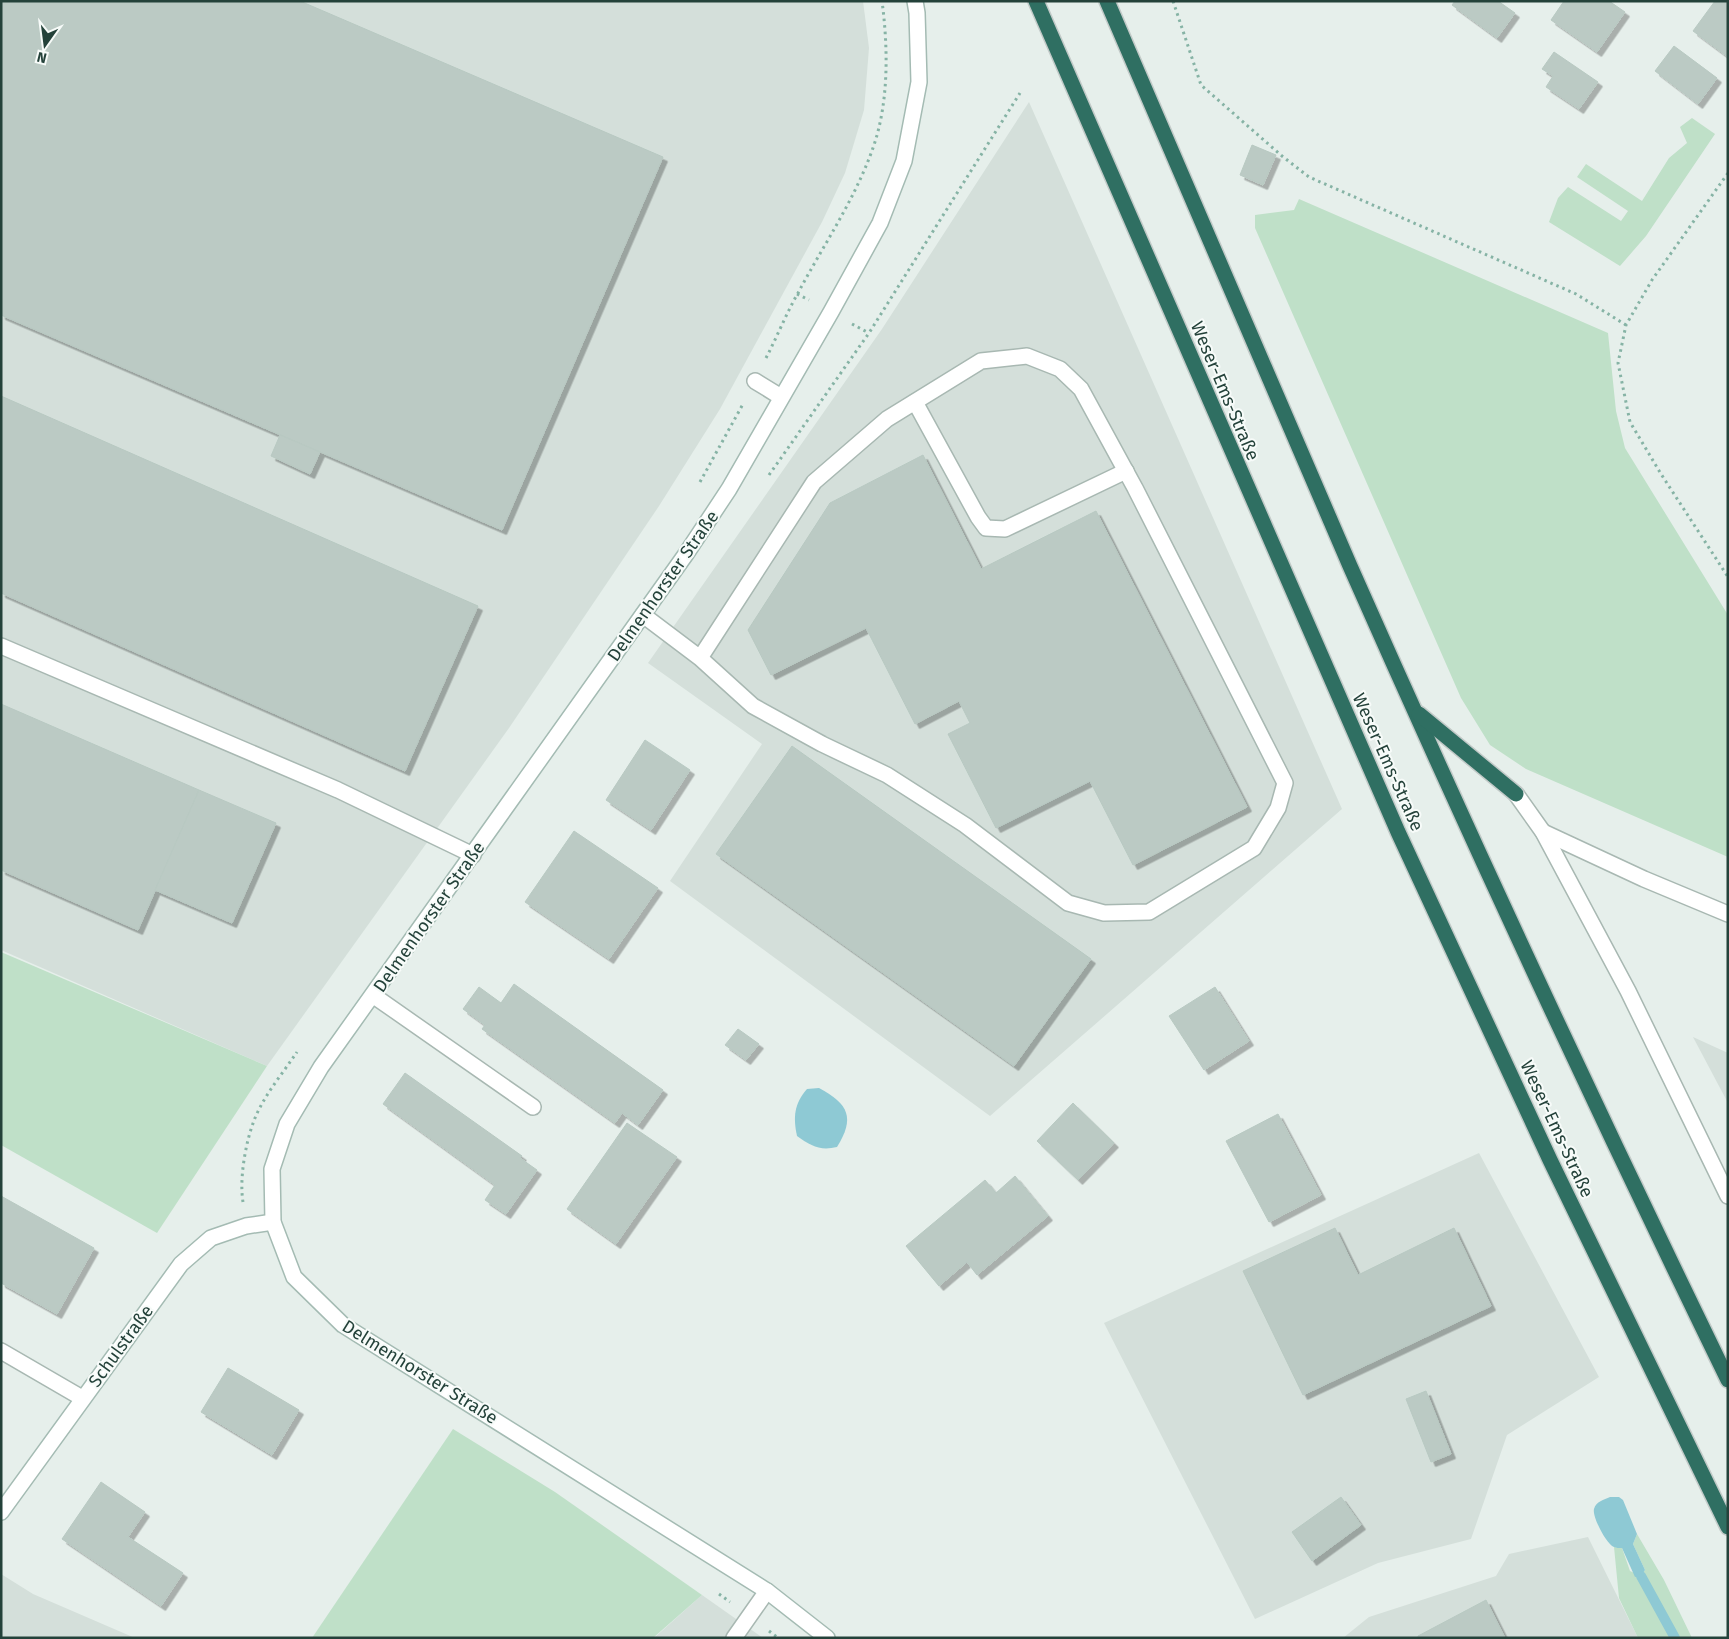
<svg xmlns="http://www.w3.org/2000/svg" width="1729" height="1639" viewBox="0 0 1729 1639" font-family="'Fira Sans',sans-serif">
<defs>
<filter id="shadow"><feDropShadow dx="4.5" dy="4.5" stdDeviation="0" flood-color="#0004"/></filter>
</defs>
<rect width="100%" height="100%" fill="#e6efeb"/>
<g fill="#d4dfda">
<path d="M 1,1 L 863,1 L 869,48 L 864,110 L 845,173 L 822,222 L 720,409 L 659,506 L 509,728 L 267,1066 L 1,950 Z"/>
<path d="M 1029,102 L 1342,809 L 990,1116 L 670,881 L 762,744 L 648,663 L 882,329 Z"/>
<path d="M 1693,1037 L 1728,1053 L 1728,1103 Z"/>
<path d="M 1479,1153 L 1599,1377 L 1507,1435 L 1471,1539 L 1378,1563 L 1255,1619 L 1104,1323 Z"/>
<path d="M 1588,1537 L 1638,1638 L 1343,1638 L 1369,1617 L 1496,1576 L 1509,1554 Z"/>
<path d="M 1,1574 L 33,1594 L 135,1638 L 1,1638 Z"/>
<path d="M 702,1595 L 763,1638 L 654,1638 Z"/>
</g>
<g fill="#bfe0c8">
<path d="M 1692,118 L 1715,134 L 1646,236 L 1620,266 L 1549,222 L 1558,198 L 1568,187 L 1621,221 L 1628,211 L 1577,177 L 1586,164 L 1642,201 L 1669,158 L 1687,143 L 1680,127 Z"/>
<path d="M 1299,199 L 1608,333 L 1616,411 L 1625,448 L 1728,615 L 1728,857 L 1526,769 L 1490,745 L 1461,698 L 1255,228 L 1255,215 L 1294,210 Z"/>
<path d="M 1,952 L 267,1066 L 157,1233 L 1,1145 Z"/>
<path d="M 453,1429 L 555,1492 L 702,1595 L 653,1638 L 312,1638 Z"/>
<path d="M 1637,1534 L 1664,1580 L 1692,1638 L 1638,1638 L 1619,1598 L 1614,1547 L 1622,1548 L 1630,1571 L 1641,1576 L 1645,1570 L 1633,1544 Z"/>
</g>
<g fill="#8ec9d4">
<path d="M 819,1088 C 849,1104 855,1118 837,1147 C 820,1151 811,1146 797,1136 C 793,1117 794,1104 807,1089 Z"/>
<path d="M 1610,1497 L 1619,1497 L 1623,1500 L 1637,1534 L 1633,1544 L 1645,1570 L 1641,1576 L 1635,1577 L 1622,1548 C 1619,1548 1616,1548 1614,1547 C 1606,1544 1592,1516 1594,1509 C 1596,1501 1604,1500 1610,1497 Z"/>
</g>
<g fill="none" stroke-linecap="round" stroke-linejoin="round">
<path stroke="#8ec9d4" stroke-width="10" d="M 1641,1576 L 1675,1638"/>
</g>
<g fill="#bbcac4" stroke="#b8c9c2" filter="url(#shadow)">
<path d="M 1,1 L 300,1 L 663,157 L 502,530 L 1,315 Z"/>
<path d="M 1455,1 L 1498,1 L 1515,13 L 1497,38 L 1452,5 Z"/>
<path d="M 1564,1 L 1609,1 L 1625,12 L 1597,52 L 1551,20 Z"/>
<path d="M 1715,1 L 1728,1 L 1728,57 L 1693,31 Z"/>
<path d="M 1674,46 L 1717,78 L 1698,104 L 1655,71 Z"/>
<path d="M 1554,52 L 1598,82 L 1579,109 L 1546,87 L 1553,76 L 1542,69 Z"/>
<path d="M 1252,145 L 1276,155 L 1263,185 L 1240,175 Z"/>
<path d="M 1,396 L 478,606 L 405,771 L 1,593 Z"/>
<path d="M 280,435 L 320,452 L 310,474 L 271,456 Z"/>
<path d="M 923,455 L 981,569 L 1096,511 L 1247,807 L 1133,865 L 1090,781 L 996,828 L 948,734 L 970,723 L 959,701 L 915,724 L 866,628 L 771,675 L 748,630 L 830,503 Z"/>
<path d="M 1,704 L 199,790 L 138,930 L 1,870 Z"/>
<path d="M 645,740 L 690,770 L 651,830 L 606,800 Z"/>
<path d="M 792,746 L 1091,959 L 1014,1066 L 716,854 Z"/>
<path d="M 199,790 L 276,823 L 232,923 L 155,890 Z"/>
<path d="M 574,831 L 658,888 L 609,959 L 525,902 Z"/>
<path d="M 514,984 L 663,1090 L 638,1125 L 622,1113 L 615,1123 L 482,1029 L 485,1025 L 463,1009 L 479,987 L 501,1003 Z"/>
<path d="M 1215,987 L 1249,1041 L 1204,1070 L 1169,1016 Z"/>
<path d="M 738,1029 L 759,1044 L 746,1060 L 725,1045 Z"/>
<path d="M 405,1073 L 522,1156 L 520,1158 L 537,1170 L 506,1214 L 485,1200 L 495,1185 L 383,1104 Z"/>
<path d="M 1073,1103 L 1114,1143 L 1078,1180 L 1037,1141 Z"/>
<path d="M 1278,1114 L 1321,1195 L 1269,1222 L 1226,1141 Z"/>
<path d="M 627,1123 L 677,1157 L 616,1244 L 567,1209 Z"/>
<path d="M 1015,1176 L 1048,1216 L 977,1275 L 967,1262 L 939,1286 L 906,1246 L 985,1180 L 996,1193 Z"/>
<path d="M 1,1196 L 94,1248 L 57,1314 L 1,1283 Z"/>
<path d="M 1335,1228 L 1358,1275 L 1454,1228 L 1491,1306 L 1303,1395 L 1243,1271 Z"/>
<path d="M 228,1368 L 299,1410 L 272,1455 L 201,1412 Z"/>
<path d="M 1426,1391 L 1451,1454 L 1431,1462 L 1406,1399 Z"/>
<path d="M 101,1482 L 145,1512 L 128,1537 L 183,1573 L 161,1606 L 62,1539 Z"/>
<path d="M 1341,1497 L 1361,1525 L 1312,1561 L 1292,1532 Z"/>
<path d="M 1486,1600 L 1505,1638 L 1418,1638 L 1418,1636 Z"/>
</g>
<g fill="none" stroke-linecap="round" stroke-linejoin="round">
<g stroke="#a8b8b2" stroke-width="18">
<g id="lane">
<path d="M 755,381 L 781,397"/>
<path d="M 915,402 L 978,517 L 986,528 L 1005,529 L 1126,471"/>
<path d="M 643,615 L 700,658 L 814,482 L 887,419 L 981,361 L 1027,356 L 1060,369 L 1081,389 L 1135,488 L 1285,783 L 1278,808 L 1254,848 L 1149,912 L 1104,913 L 1068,903 L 965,825 L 887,775 L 822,744 L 753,706 L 700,658"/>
<path d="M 1,646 L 338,790 L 473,855"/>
<path d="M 1516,794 L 1543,832 L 1628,991 L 1728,1196"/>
<path d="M 1543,832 L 1644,879 L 1728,914"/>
<path d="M 374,996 L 533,1107"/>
<path d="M 1,1351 L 82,1398"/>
<path d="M 734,1638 L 767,1591"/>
</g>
</g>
<g stroke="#a4bbb3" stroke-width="18">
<g id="secondary">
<path d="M 1,1512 L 181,1264 L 211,1238 L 246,1226 L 273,1222"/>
<path d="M 827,1638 L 767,1591 L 343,1325 L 294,1277 L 273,1222 L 272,1169 L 287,1124 L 321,1067 L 686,554 L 729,489 L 831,312 L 880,223 L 904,161 L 919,82 L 917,13 L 915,1"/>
</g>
</g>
<g stroke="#c2cac8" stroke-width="18">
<g id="highway">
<path d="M 1036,1 L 1398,832 L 1550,1160 L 1728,1527"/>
<path d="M 1107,1 C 1188,190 1268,379 1350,566 C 1471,840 1597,1111 1728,1380"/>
<path d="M 1419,714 L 1516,794"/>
</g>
</g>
<g stroke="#86b3a5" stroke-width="3" stroke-dasharray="2.5 4" stroke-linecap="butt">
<path d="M 1173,1 L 1201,85 L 1282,156 L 1309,177 L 1576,294 L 1626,325"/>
<path d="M 1728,173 L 1652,280 L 1626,325 L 1618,363 L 1630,422 L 1661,474 L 1728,577"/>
<path d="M 797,294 L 809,300"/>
<path d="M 852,324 L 869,333"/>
<path d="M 766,358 C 777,337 786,314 798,293 C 824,244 856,198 874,145 C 889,100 888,47 882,1"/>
<path d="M 769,475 L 869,333 L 1020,93"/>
<path d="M 700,482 L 743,404"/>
<path d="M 243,1202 C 239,1178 246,1140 255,1118 C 265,1094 283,1073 297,1052"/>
<path d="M 719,1594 L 730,1602"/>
<path d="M 769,1631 L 778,1638"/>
</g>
<use href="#lane" stroke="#fff" stroke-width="15"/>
<use href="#secondary" stroke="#fff" stroke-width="15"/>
<use href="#highway" stroke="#2f6f62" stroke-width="15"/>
</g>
<g text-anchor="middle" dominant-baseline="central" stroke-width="4" stroke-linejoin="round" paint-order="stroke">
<g font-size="18" fill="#24423a" stroke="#f7fbf9">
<text transform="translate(1225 391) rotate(67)">Weser-Ems-Straße</text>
<text transform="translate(663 586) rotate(-55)">Delmenhorster Straße</text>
<text transform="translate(1388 762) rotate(66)">Weser-Ems-Straße</text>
<text transform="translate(429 917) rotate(-55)">Delmenhorster Straße</text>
<text transform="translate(1557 1129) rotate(65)">Weser-Ems-Straße</text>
<text transform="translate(121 1346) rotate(-54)">Schulstraße</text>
<text transform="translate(420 1372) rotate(32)">Delmenhorster Straße</text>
</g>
</g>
<rect width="1729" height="1639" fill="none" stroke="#24423a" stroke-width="5"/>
<g transform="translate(45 45) rotate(194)" stroke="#f7fbf9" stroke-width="4" paint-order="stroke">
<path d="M0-4L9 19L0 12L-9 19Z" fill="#24423a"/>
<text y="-8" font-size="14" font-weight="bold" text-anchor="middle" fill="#24423a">N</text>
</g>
</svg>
